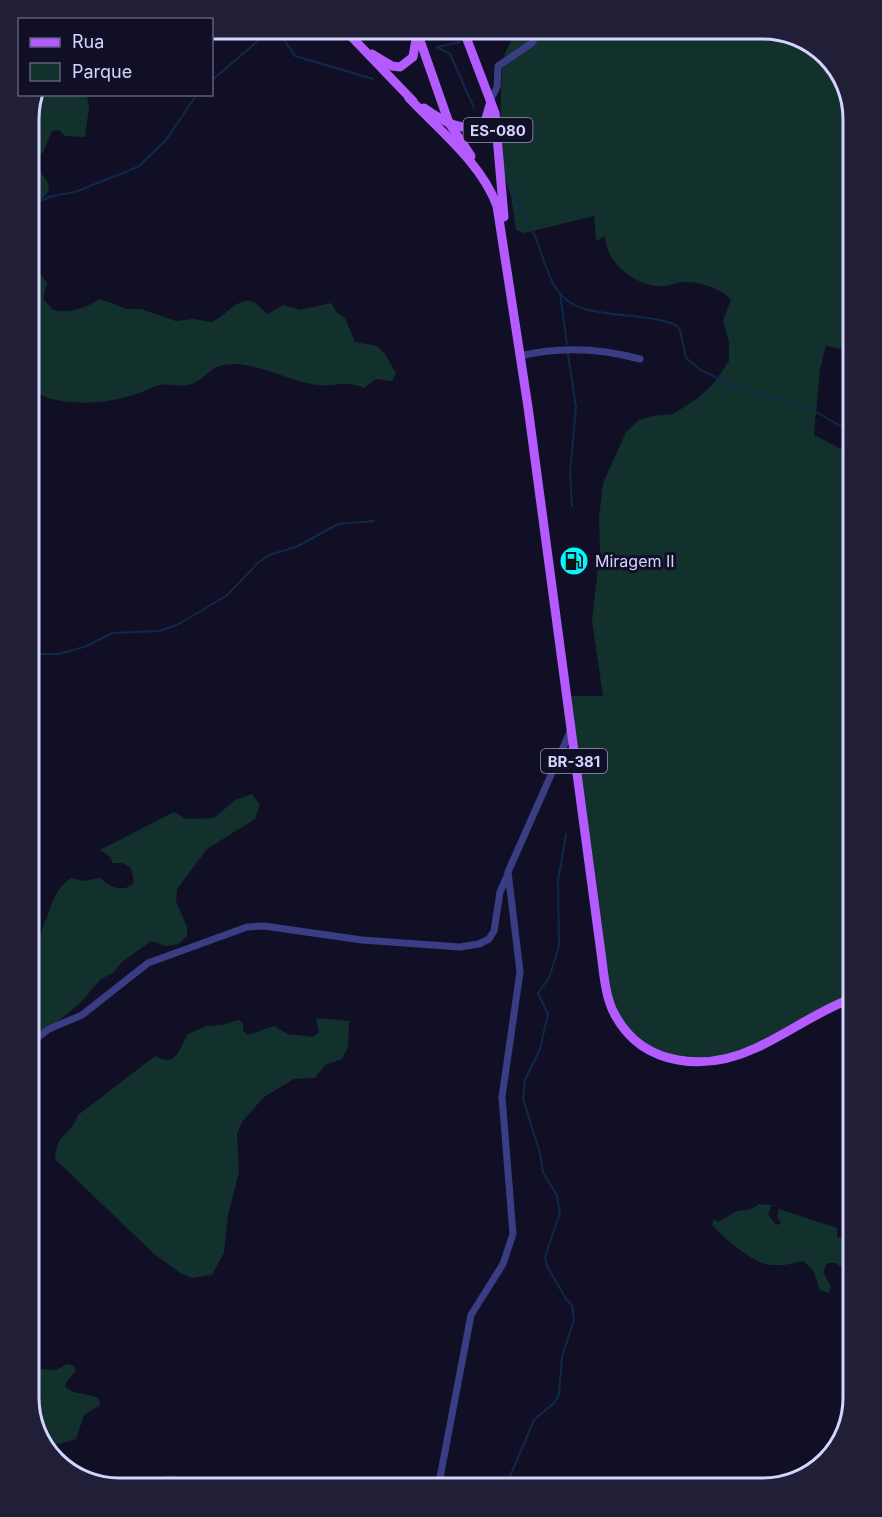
<svg xmlns="http://www.w3.org/2000/svg" width="882" height="1517" viewBox="0 0 882 1517" font-family="Inter,sans-serif">
<rect width="100%" height="100%" fill="#110f26"/>
<g fill="#12302c">
<path d="M 517,29 L 769,29 L 813,44 L 844,80 L 853,119 L 853,351 L 826,346 L 820,369 L 814,435 L 853,455 L 853,995 L 758,1044 L 715,1059 L 660,1054 L 620,1022 L 611,1000 L 569,696 L 603,696 L 592,621 L 600,550 L 599,518 L 603,483 L 626,432 L 639,420 L 652,416 L 673,414 L 698,398 L 715,382 L 729,361 L 729,342 L 723,320 L 731,300 C 721,288 698,281 683,282 C 677,282 671,286 665,286 C 637,288 606,264 605,236 L 596,241 L 594,216 L 524,233 L 516,230 L 511,196 L 503,173 L 500,124 L 502,67 L 505,53 Z"/>
<path d="M 37,95 L 87,95 L 89,107 L 85,137 L 65,136 L 59,130 L 52,131 L 43,152 L 36,158 C 37,181 69,184 29,208 L 29,114 Z"/>
<path d="M 29,244 L 35,266 L 47,283 L 43,299 L 53,310 C 70,314 85,308 100,299 L 127,309 L 141,309 L 176,321 L 193,319 L 211,322 C 225,317 237,296 254,302 C 259,305 262,311 268,314 L 283,305 L 300,310 L 331,303 L 337,313 L 345,318 L 355,342 L 377,346 L 385,354 L 396,373 L 392,381 L 376,379 L 364,388 C 343,378 333,389 311,384 C 285,379 249,359 223,365 C 211,367 203,380 192,384 C 181,388 171,383 160,385 C 153,386 146,391 139,393 C 113,403 75,406 48,398 C 42,396 35,391 29,387 Z"/>
<path d="M 252,794 L 260,805 L 255,819 L 207,849 L 177,889 L 176,901 L 187,927 L 187,936 L 179,944 L 166,946 L 151,941 L 122,962 L 113,973 L 101,979 L 81,1002 L 53,1026 L 29,1041 L 29,952 C 48,934 48,888 72,878 L 83,881 L 100,878 C 110,887 124,894 134,882 L 131,868 L 122,863 L 113,863 L 110,857 L 100,850 L 174,812 L 186,819 L 214,818 L 235,800 Z"/>
<path d="M 316,1018 L 349,1021 L 348,1047 L 342,1059 L 325,1065 L 315,1078 L 294,1079 L 264,1097 L 242,1122 L 237,1134 L 239,1172 L 228,1215 L 224,1253 L 212,1275 L 192,1278 L 180,1273 L 153,1253 L 55,1159 C 57,1131 71,1136 78,1115 L 155,1056 C 178,1069 179,1047 188,1034 L 206,1026 L 222,1025 L 238,1020 L 243,1023 L 243,1031 L 248,1035 L 274,1026 L 288,1034 L 313,1037 L 319,1033 Z"/>
<path d="M 759,1204 L 772,1205 L 768,1214 L 776,1225 L 781,1223 L 777,1216 L 779,1209 L 837,1228 L 837,1237 L 853,1240 L 853,1268 L 846,1269 L 835,1263 L 827,1263 L 823,1272 L 831,1287 L 829,1293 L 820,1290 L 813,1270 L 803,1261 C 791,1264 778,1267 765,1264 C 751,1260 722,1237 712,1225 L 714,1219 L 718,1222 L 737,1211 L 752,1209 Z"/>
<path d="M 67,1364 L 73,1365 L 76,1371 L 67,1381 L 65,1387 C 76,1396 87,1392 99,1399 L 100,1405 L 84,1415 L 76,1439 L 59,1444 L 41,1441 L 38,1437 C 31,1410 25,1395 40,1369 L 56,1370 Z"/>
<path d="M 175,1475 L 185,1488 L 131,1488 L 164,1476 Z"/>
</g>
<g fill="none" stroke-linecap="round" stroke-linejoin="round">
<g stroke="#0e2a4b" stroke-width="2">
<path d="M 277,29 L 295,56 L 373,79"/>
<path d="M 484,29 L 485,37"/>
<path d="M 437,47 L 450,54 L 474,108"/>
<path d="M 437,47 L 460,42"/>
<path d="M 212,80 L 272,29"/>
<path d="M 510,185 C 519,204 530,224 538,244 C 548,271 552,299 584,309 C 614,317 647,314 676,325 L 680,330 L 686,358 L 701,370 L 735,387 L 808,407 L 840,426 L 853,428"/>
<path d="M 29,206 L 52,196 L 75,192 L 138,167 L 166,140 L 197,94"/>
<path d="M 560,293 L 567,344"/>
<path d="M 568,354 L 576,407 L 570,473 L 572,506"/>
<path d="M 29,654 L 59,654 L 87,646 L 112,633 L 159,631 L 177,625 L 226,596 L 258,563 L 269,555 L 296,547 L 338,524 L 374,521"/>
<path d="M 505,1488 L 534,1420 L 555,1402 L 559,1394 L 562,1357 L 574,1320 L 572,1305 L 566,1299 L 547,1266 L 545,1257 L 560,1213 L 557,1196 L 543,1172 L 540,1153 L 523,1099 L 525,1080 L 540,1049 L 548,1014 L 538,993 L 549,978 L 559,946 L 558,881 L 566,834"/>
</g>
<g stroke="#3a3d84" stroke-width="7">
<path d="M 491,99 L 497,87 L 498,66 L 532,43 L 539,29"/>
<path d="M 520,356 C 561,346 599,348 640,359"/>
<path d="M 29,1044 L 49,1029 L 82,1015 L 148,963 L 247,927 L 264,926 L 362,940 L 460,947 L 479,944 L 489,939 L 494,931 L 500,892 L 508,874"/>
<path d="M 438,1488 L 471,1315 L 503,1264 L 513,1234 L 502,1097 L 520,972 L 508,872 L 570,732"/>
</g>
<g stroke="#b45bff" stroke-width="9">
<path d="M 344,29 L 413,101"/>
<path d="M 416,29 L 449,123 L 471,156"/>
<path d="M 463,29 L 495,113 L 504,217"/>
<path d="M 372,54 L 392,66 L 400,67 L 413,57 L 416,39"/>
<path d="M 409,98 C 440,131 481,163 497,206 L 528,407 L 601,953 C 604,974 605,997 615,1015 C 644,1068 707,1071 756,1048 C 789,1033 819,1010 853,998"/>
<path d="M 424,108 C 443,121 463,135 485,122 L 490,105"/>
</g>
</g>
<defs>
<g id="fuel-disc" transform="scale(1.5)"><circle r="9.5" fill="#01fafe" stroke="#110f26"/><path d="M-5.5-6h7V0h2V4h1.3V-2.5L3-4.5l.8-.8L6-3V5H2.5V1h-1V6h-7ZM-4.2-4.7v3.2H.2V-4.7Z" fill="#111"/></g>
</defs>
<g fill-rule="evenodd">
<use href="#fuel-disc" x="574" y="561"/>
</g>
<g text-anchor="middle" dominant-baseline="central" stroke-width="6" stroke-linejoin="round" paint-order="stroke">
<g fill="#110f26" stroke="#9a99be" stroke-width="1.5">
<rect x="463.5" y="118" width="69" height="24" rx="4.5"/>
<rect x="541" y="749" width="66" height="24" rx="4.5"/>
</g>
<g font-size="15" font-weight="bold" fill="#d5d4ff">
<text x="498" y="130">ES-080</text>
<text x="574" y="761">BR-381</text>
</g>
<g font-size="16" fill="#d5d4ff" stroke="#110f26" text-anchor="start">
<text x="595" y="561">Miragem II</text>
</g>
</g>
<path d="M0 0H882V1517H0ZM119 39H763A80 80 0 0 1 843 119V1398A80 80 0 0 1 763 1478H119A80 80 0 0 1 39 1398V119A80 80 0 0 1 119 39Z" fill="#211f37" fill-rule="evenodd"/>
<path fill="none" stroke="#d5d4ff" stroke-width="3" d="M119 39H763A80 80 0 0 1 843 119V1398A80 80 0 0 1 763 1478H119A80 80 0 0 1 39 1398V119A80 80 0 0 1 119 39Z"/>
<rect x="18" y="18" width="195" height="78" fill="#110f26" stroke="#5f5e7d" stroke-width="1.5"/>
<rect x="30" y="38" width="30" height="9" fill="#b45bff" stroke="#5f5e7d" stroke-width="1.5"/>
<text x="72" y="48" font-size="18" fill="#d5d4ff">Rua</text>
<rect x="30" y="63" width="30" height="18" fill="#12302c" stroke="#5f5e7d" stroke-width="1.5"/>
<text x="72" y="78" font-size="18" fill="#d5d4ff">Parque</text>
</svg>
